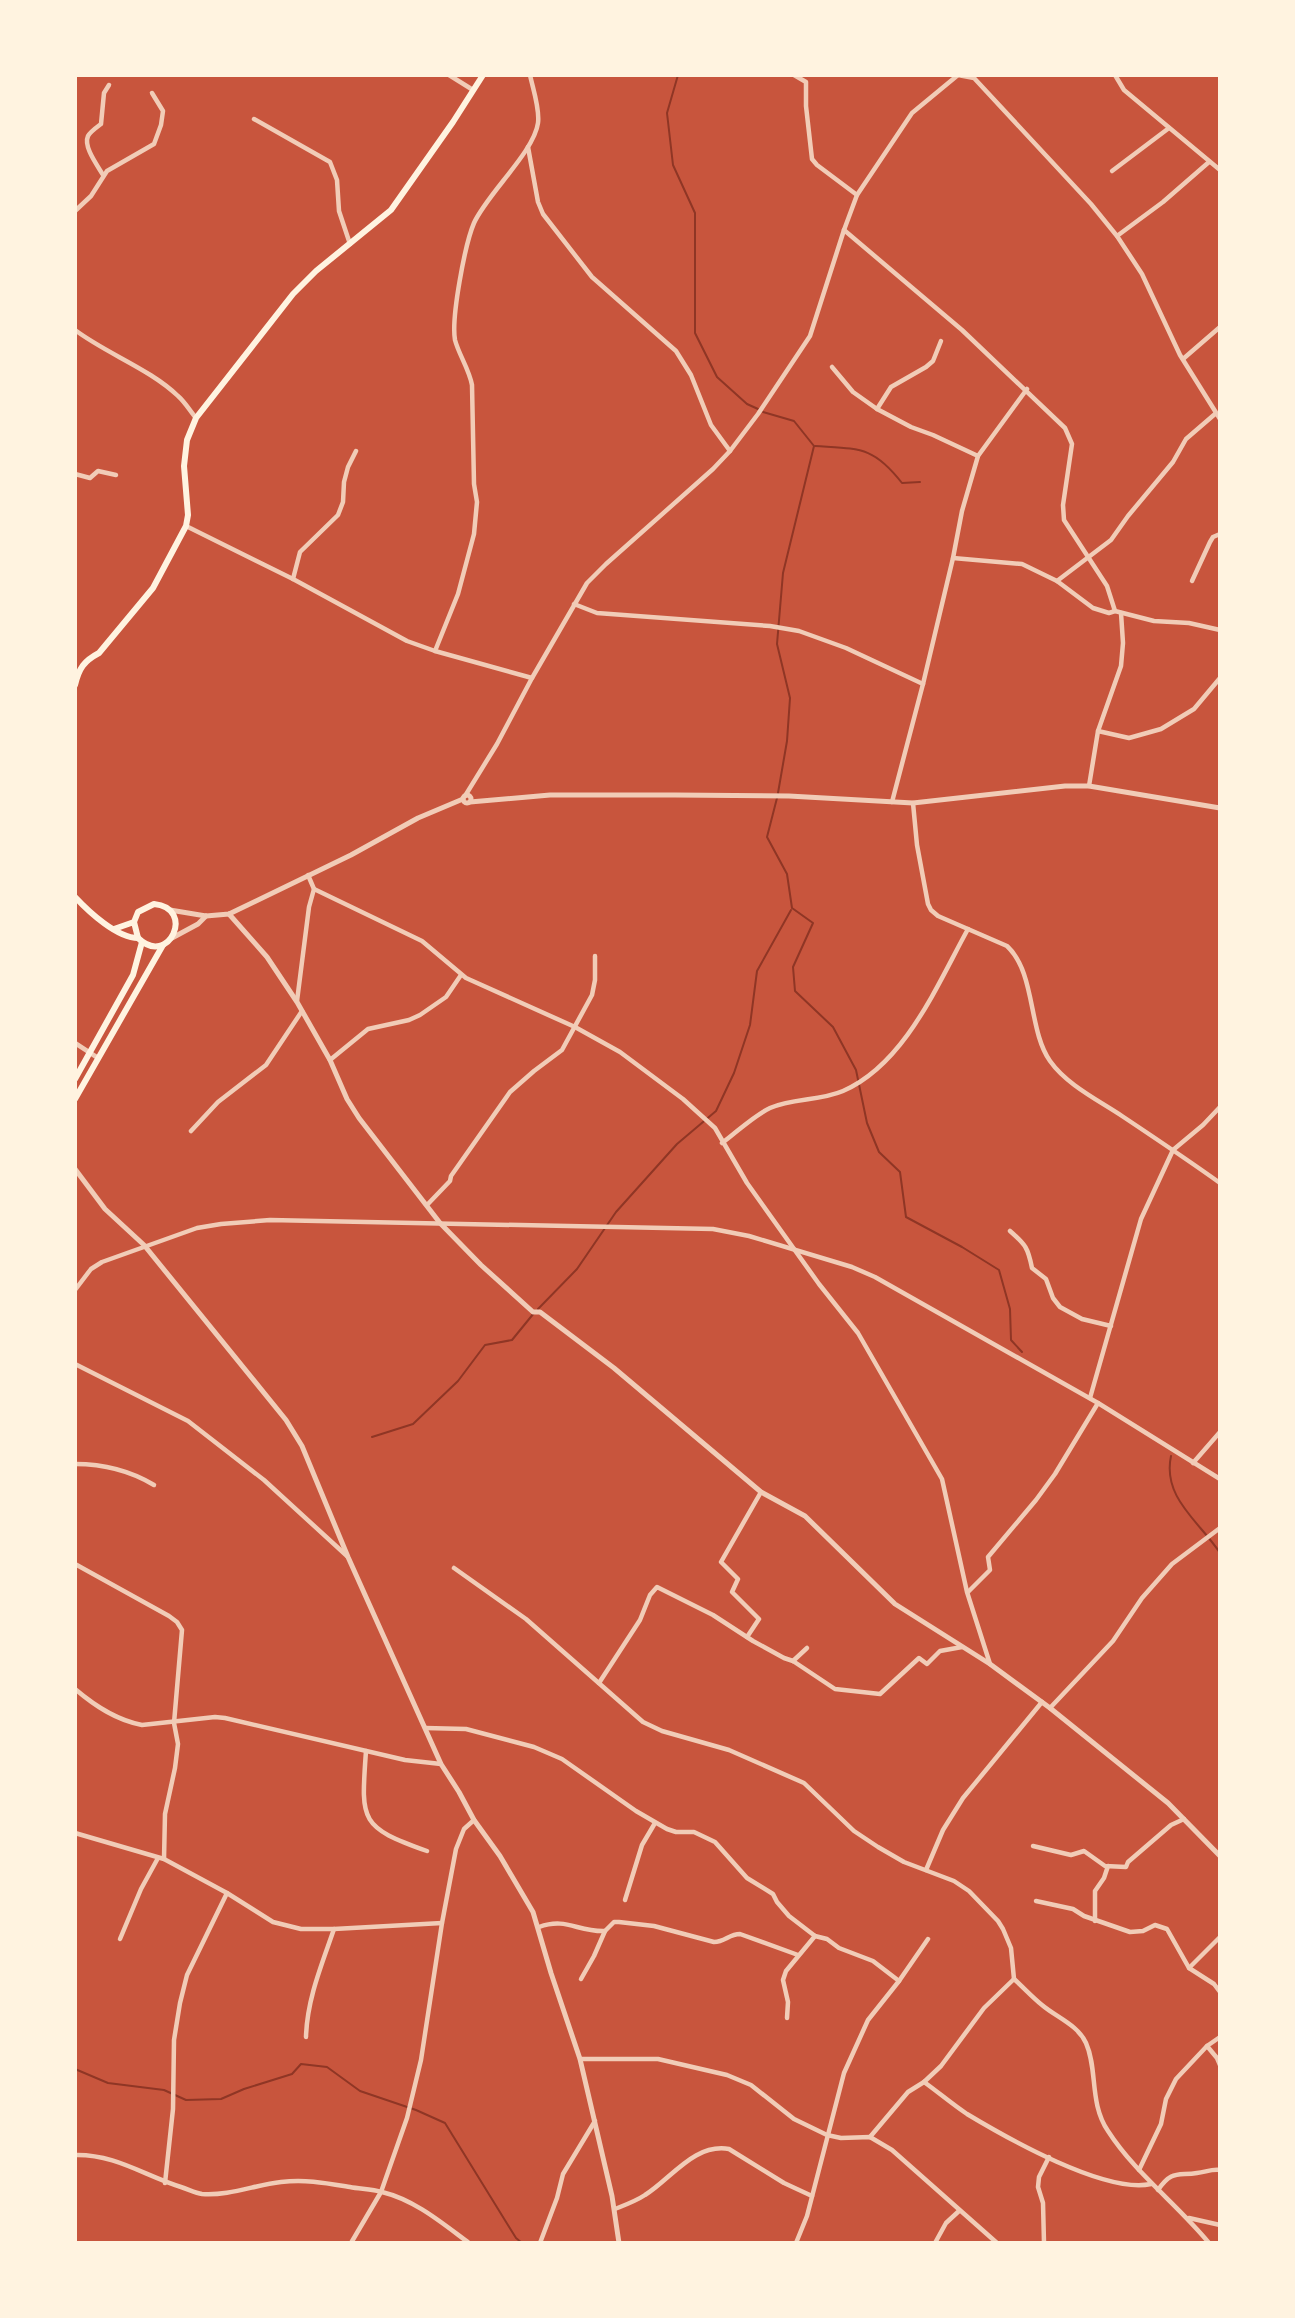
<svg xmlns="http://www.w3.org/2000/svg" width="1295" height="2318" viewBox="0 0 1295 2318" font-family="Manrope,sans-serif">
<rect width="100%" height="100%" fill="#c8553d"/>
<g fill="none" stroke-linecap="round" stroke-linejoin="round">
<g stroke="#8f3625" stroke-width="2">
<path d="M 678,75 L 667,113 L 673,165 L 695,213 L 695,333 L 717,377 L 747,404 L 758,409"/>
<path d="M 763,412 L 794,421 L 814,446 L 783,573 L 777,644 L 790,698 L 787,741 L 778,793"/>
<path d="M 815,446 C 860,449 873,446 902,483 L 920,482"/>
<path d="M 777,798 L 767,837 L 787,874 L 792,908 L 813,923 L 793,967 L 795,991 L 833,1027 L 856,1070 L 867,1123 L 879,1152 L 900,1172 L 906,1217 L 962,1247 L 999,1270 L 1010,1309 L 1011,1340 L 1022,1352"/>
<path d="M 538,1309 L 577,1269 L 616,1212 L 677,1144 L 716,1111 L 734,1073 L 750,1025 L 757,971 L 791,910"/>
<path d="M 372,1437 L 413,1424 L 458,1381 L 485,1345 L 512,1340 L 534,1313"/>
<path d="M 1171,1456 C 1162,1498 1200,1522 1220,1553"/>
<path d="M 75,2069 L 108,2083 L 164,2090 L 186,2100 L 221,2099 L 244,2089 L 292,2074 L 301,2064 L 327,2067 L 360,2091 L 416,2110 L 445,2123 L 516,2238 L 522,2243"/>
</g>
<g stroke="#f1ccb7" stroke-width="4.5">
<path d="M 449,75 L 473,90"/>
<path d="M 794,75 L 806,82 L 806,106 L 812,159 L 817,165 L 857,195"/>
<path d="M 958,75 L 974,78 L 1091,204 L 1117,236 L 1142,274 L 1180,355 L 1220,419"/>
<path d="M 1115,75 L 1124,90 L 1220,170"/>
<path d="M 254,119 L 330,162 L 337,180 L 339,211 L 350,244"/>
<path d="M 528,147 L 538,202 L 543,214 L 592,277 L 676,351 L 691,375 L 711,425 L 730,451"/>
<path d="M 1112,171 L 1169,128"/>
<path d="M 103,175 C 98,166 83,147 88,136 C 90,132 97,127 101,124 L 104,93 L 109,85"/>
<path d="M 75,211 L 91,196 L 107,171 L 154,144 L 161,125 L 163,111 L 152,93"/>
<path d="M 844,230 L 962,330 L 1065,428 L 1072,444 L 1063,505 L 1064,520 L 1107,586 L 1115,611"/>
<path d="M 1117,236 L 1163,202 L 1209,162"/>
<path d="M 75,330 C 107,354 150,369 178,396 C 185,402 190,411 196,418"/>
<path d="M 1183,359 L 1220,327"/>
<path d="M 832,367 L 853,392 L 877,409 L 911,427 L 933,435 L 978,456"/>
<path d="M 877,409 L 891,387 L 926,367 L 933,361 L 941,341"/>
<path d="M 75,474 L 90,478 L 98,471 L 116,475"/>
<path d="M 186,526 L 293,579 L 407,641 L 435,651 L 532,678"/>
<path d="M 953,558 L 1022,564 L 1057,581 L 1093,608 L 1109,613 L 1115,611 L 1154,621 L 1189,623 L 1220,630"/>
<path d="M 293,579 L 300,552 L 338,515 L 343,502 L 344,482 L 348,467 L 356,451"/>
<path d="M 1057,581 L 1111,540 L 1128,516 L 1173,462 L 1186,439 L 1215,414"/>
<path d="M 1192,581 L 1210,542 L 1213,537 L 1220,534"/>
<path d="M 574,604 L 597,613 L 770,626 L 799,631 L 846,648 L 923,684"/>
<path d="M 435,651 L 458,594 L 474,534 L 477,502 L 474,484 L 472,385 C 469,369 459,355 455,340 C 451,318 465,244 474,223 C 487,194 534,152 538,123 C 540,109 533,89 530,75"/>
<path d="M 1098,731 L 1129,738 L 1161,729 L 1194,709 L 1220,678"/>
<path d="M 1089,786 L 1098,731 L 1121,666 L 1123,643 L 1121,613"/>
<path d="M 465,796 L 497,744 L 532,678 L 587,583 L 606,564 L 713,469 L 730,451 L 758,414 L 810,336 L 844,230 L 857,195 L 912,113 L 958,75"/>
<path d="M 892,802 L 923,684 L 953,558 L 962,511 L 978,456 L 1027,389"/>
<path d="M 913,803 L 917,845 L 928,904 L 931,910 L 938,916 L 1007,946 C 1036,973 1028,1030 1050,1061 C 1067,1085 1098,1100 1122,1116 C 1155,1138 1188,1160 1220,1183"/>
<path d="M 314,889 L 422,941 L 466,978 L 575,1027 L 620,1052 L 683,1099 L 715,1128 L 747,1183 L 819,1284 L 858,1333 L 942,1479 L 967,1592 L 990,1664"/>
<path d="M 297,1001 L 309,907 L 314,889 L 308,875"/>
<path d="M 75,1043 L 98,1058"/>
<path d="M 330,1060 L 368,1029 L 409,1020 L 420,1015 L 446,997 L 461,975"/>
<path d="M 191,1131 L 218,1102 L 266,1065 L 302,1011"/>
<path d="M 722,1143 C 737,1132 753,1116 770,1108 C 792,1098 820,1101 843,1091 C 905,1064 937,985 968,929"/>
<path d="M 427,1205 L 450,1181 L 451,1176 L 510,1092 L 534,1071 L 562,1050 L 592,995 L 595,980 L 595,956"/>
<path d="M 1010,1231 C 1026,1245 1028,1248 1032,1268 L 1046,1279 L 1053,1298 L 1060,1307 L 1082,1319 L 1111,1326"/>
<path d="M 75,1290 L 91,1269 L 102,1262 L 197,1228 L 221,1224 L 270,1220 L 713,1229 L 749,1236 L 852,1267 L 875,1277 L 1098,1403 L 1220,1479"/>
<path d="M 75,1364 L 188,1421 L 264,1480 L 347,1556"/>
<path d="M 1090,1398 L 1141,1219 L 1173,1150 L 1203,1125 L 1220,1107"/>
<path d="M 1193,1463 L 1220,1432"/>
<path d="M 75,1464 C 104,1464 129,1470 154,1485"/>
<path d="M 75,1564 L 169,1616 L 177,1622 L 182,1630 L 174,1723 L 178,1744 L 175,1768 L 165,1814 L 164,1859"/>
<path d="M 454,1568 L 526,1619 L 643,1722 L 662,1731 L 729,1750 L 804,1783 L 854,1831 L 878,1847 L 904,1862 L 954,1881 L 969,1891 L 998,1921 L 1003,1929 L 1011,1948 L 1014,1979 L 984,2008 L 941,2066 L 924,2082 L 908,2092 L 870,2137"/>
<path d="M 968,1592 L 990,1570 L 988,1557 L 1036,1500 L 1055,1474 L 1098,1403"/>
<path d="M 747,1637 L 759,1619 L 732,1592 L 738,1579 L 721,1562 L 761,1492"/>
<path d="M 793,1661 L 807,1648"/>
<path d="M 599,1683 L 640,1620 L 650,1595 L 657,1587 L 713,1615 L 753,1641 L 784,1658 L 793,1661 L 835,1689 L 880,1694 L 919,1658 L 927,1664 L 940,1651 L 962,1647"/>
<path d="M 75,1689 C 95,1706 116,1720 142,1725 L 215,1717 L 225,1718 L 405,1760 L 441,1764"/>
<path d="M 1050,1708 L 1113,1641 L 1142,1598 L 1172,1564 L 1220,1528"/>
<path d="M 425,1728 L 466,1729 L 534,1747 L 562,1759 L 636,1811 L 667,1829 L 676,1832 L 694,1832 L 715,1842 L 747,1878 L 773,1894 L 777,1902 L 789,1916 L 815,1936 L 827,1939 L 839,1948 L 873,1961 L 899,1981"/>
<path d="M 366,1751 C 361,1821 359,1827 427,1851"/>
<path d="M 75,1833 L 164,1859 L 227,1893 L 273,1922 L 301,1929 L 334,1929 L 442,1923"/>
<path d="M 1033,1846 L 1071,1855 L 1084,1851 L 1105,1866 L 1126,1867 L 1128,1862 L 1171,1825 L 1184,1819"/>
<path d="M 926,1870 L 943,1830 L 963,1798 L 1042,1702"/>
<path d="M 625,1900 L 642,1845 L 655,1823"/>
<path d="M 1036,1901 L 1073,1909 L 1084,1916 L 1130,1932 L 1143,1931 L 1155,1925 L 1167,1929 L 1189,1968 L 1214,1984 L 1220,1992"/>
<path d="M 1095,1921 L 1095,1891 L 1104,1878 L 1108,1866"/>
<path d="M 539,1927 C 567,1917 577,1932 605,1931 L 614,1922 L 619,1922 L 654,1926 L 714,1942 C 725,1942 729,1934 740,1934 L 798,1955"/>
<path d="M 120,1939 L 141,1889 L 158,1858"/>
<path d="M 1189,1968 L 1220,1937"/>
<path d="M 581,1979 L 594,1956 L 605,1931"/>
<path d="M 1014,1979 C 1023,1987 1032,1997 1042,2005 C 1056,2017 1078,2025 1086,2043 C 1098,2070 1089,2103 1108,2131 C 1135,2173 1177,2204 1209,2243"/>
<path d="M 787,2018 L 788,2002 L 783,1980 L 786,1971 L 815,1936"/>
<path d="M 306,2037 C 307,1999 322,1964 334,1929"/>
<path d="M 1207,2046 L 1217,2058 L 1220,2065"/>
<path d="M 580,2059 L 658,2059 L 727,2075 L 751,2085 L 794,2119 L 827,2135 L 841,2138 L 870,2137 L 892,2150 L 997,2243"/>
<path d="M 924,2082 C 938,2092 952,2104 967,2114 C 1007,2138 1105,2194 1151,2184"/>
<path d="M 75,2155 C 115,2154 145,2176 181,2187 C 188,2189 195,2193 202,2194 C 229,2196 255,2185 281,2182 C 305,2179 326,2183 350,2187 C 360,2189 371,2189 382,2192 C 415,2200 442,2223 469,2243"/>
<path d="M 1139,2170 L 1161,2124 L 1166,2099 L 1176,2079 L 1207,2046 L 1220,2037"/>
<path d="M 165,2183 L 173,2109 L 174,2040 L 180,2003 L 187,1975 L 227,1893"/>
<path d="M 1158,2190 C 1172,2170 1177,2176 1197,2173 C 1206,2172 1211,2169 1220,2170"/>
<path d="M 615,2209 C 625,2205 636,2201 645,2195 C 671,2179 694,2143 729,2149 L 784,2183 L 812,2196"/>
<path d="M 1189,2218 L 1220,2225"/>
<path d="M 351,2243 L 381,2192 L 407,2118 L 421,2060 L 442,1923 L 456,1849 L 464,1829 L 474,1820"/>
<path d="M 540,2243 L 557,2198 L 563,2174 L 595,2121"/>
<path d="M 796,2243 L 807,2216 L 844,2073 L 868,2020 L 899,1981 L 928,1939"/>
<path d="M 935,2243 L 946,2223 L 959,2211"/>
<path d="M 1044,2243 L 1043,2203 L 1038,2187 L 1039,2177 L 1049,2157"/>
</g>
<g stroke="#f1ccb7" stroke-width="5">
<circle cx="467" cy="799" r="4"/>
<path d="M 470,802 L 550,795 L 675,795 L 789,796 L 913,803 L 1065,786 L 1089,786 L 1220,808"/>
<path d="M 170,910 L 206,916 L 229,914 L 351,855 L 418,818 L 463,799"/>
<path d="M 229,914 L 267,957 L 297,1002 L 330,1060 L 347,1099 L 359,1118 L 440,1223 L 481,1265 L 533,1312 L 540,1312 L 614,1368 L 761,1492 L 805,1516 L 895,1604 L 990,1664 L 1050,1708 L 1168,1803 L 1220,1856"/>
<path d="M 172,938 L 198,924 L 206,916"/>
<path d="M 75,1169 L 105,1209 L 144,1245 L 286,1420 L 302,1446 L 348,1557 L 441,1764 L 459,1792 L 474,1820 L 500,1856 L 533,1912 L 551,1973 L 580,2059 L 612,2196 L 619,2243"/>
</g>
<g stroke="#fff3e0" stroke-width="6">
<path d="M 75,685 C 79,668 84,661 99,653 L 153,588 L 186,526 L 188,515 L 184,466 L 187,440 L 196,418 L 293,294 L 316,271 L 391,210 L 453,122 L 483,75"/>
<path d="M 75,897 C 89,912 117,938 138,938"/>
<path d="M 114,929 L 134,922 L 138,912 L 154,904 C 196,908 169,968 138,938 L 134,922"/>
<path d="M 75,1079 L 133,975 L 142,942"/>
<path d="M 75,1099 L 163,945"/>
</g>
</g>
<rect width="1295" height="2318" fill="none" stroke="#fff3e0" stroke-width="154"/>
</svg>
